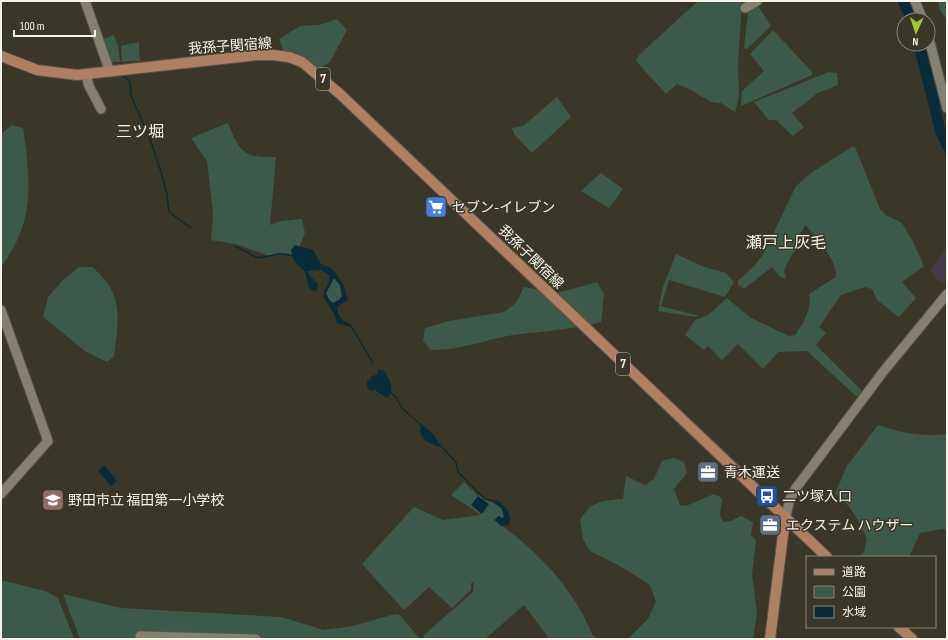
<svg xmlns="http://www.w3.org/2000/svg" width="948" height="640" viewBox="0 0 948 640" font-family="'Sofia Sans Condensed','Noto Sans JP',sans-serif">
<rect width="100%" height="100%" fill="#3b3728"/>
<path fill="#473947" d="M 947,248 L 947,280 L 943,284 L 934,277 L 931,269 Z"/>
<g fill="#3b5a4c">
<path d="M 698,1 L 742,1 L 738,65 L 739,97 L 735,112 L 721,103 L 711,102 L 691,90 L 677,84 L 666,94 L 636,61 L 639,55 Z"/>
<path d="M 938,1 L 947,1 L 947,20 L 940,10 Z"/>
<path d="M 758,6 L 771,26 L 747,49 L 744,48 L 748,13 Z"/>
<path d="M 337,19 L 347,30 L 330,62 L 310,74 L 288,62 L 279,39 L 300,26 L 319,25 Z"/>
<path d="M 773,30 L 812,72 L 812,75 L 741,106 L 742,91 L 764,71 L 750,54 Z"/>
<path d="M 114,35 L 118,46 L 120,61 L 122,60 L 121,46 L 139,42 L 140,61 L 112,62 L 104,39 Z"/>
<path d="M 829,72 L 837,73 L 838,85 L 818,93 L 792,113 L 804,127 L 793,136 L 776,120 L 769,120 L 754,102 Z"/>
<path d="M 557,97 L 571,117 L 532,153 L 514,134 L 512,128 L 523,126 Z"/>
<path d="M 228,123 C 240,153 244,158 276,157 L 270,225 L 281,221 L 302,219 L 305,233 L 296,255 L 267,255 L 235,244 L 211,240 L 213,213 L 207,161 L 191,138 Z"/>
<path d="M 12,125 L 23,128 C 31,183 35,221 1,267 L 1,134 Z"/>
<path d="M 853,146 L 855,147 L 880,209 L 886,215 L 902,223 L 912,240 L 924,266 L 902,282 L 916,298 L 899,317 L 877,300 L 872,289 L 865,287 L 841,295 L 819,327 L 826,333 L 816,345 L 862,391 L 857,397 L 807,351 L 778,352 L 763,369 L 738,344 L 722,360 L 708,346 L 704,350 L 685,335 L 695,320 L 708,315 L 727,298 L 751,318 L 789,336 L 795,335 C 804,322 812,310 809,294 L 836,277 C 837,258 816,240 806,225 L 795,241 L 801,245 L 792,254 L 784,270 L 786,279 L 779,276 L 772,267 L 744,289 L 738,285 L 738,281 L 754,266 L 763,255 L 796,186 L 811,173 Z"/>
<path d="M 601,173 L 623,189 L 609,208 L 581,191 Z"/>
<path d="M 676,254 L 704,267 L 726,273 L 734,282 L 725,297 L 669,280 L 661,306 L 699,316 L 696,317 L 658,311 L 663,287 Z"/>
<path d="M 79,267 L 92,267 C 124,293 119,319 114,356 L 107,362 L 85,351 L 43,317 L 48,297 L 63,280 Z"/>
<path d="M 334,278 L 340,285 L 342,297 L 339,300 L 333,303 L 329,300 L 326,293 Z"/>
<path d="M 597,282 L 604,294 L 601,322 C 572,330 543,331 513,335 C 485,340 459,351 431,350 L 423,341 L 425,328 L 449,321 L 504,312 L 516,303 L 524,287 L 557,293 Z"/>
<path d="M 878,425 C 903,433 920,437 947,434 L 947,531 L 942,529 L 920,533 L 909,557 L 859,557 L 864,552 L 867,539 C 860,523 851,504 835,494 L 847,466 Z"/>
<path d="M 674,458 L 684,462 L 687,473 L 674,489 L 680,505 L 686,506 L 714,494 L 722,498 L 720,515 L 723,522 L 731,521 L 741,516 L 753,522 L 751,535 L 756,540 L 752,574 L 757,613 L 753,639 L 625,639 L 629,638 L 648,619 L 656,602 L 650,585 L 620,566 L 590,551 L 583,539 L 580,520 C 592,500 602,501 623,499 L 626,476 L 645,485 L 654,479 L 662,461 Z"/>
<path d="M 464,482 L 478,496 L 479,495 C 489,505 501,500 504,517 L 502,518 L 499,516 L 494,520 C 536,549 574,588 593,636 L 601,639 L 546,639 L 548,637 L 524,605 L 485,639 L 423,639 L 424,635 L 473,592 L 474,582 L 471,583 L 471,590 L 452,608 L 429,587 L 404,610 L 362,564 L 414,507 L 443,520 L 481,515 L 451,495 Z"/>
<path d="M 1,580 L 45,591 L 58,598 L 74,639 L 1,639 Z"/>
<path d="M 63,594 L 121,608 L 281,617 L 324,630 L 353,626 L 395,614 L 400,615 L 420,639 L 80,639 Z"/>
</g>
<g fill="#082c3a" fill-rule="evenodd">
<path d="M 897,1 L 909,1 L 917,20 L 906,20 Z"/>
<path d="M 913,44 L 925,44 L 947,135 L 947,157 L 936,135 Z"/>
<path d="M 295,245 L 313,250 L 321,264 L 331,268 L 335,272 L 343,284 L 348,300 L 337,307 C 338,318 342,320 350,324 L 351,327 L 337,323 L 334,314 L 324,298 L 324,291 L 329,282 L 329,275 L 321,270 L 308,271 L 309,275 L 318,284 L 317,290 L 314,291 L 309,288 L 305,271 C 295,265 294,261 291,250 ZM 334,278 L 340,285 L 342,296 L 339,300 L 333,303 L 329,300 L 326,293 Z"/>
<path d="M 378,369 L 384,371 C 390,381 396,388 387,398 L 375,390 L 370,391 L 367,386 L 367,381 L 370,380 L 371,377 L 377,374 Z"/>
<path d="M 421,424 L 433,434 L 441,446 L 438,447 L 424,440 L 420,431 Z"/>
<path d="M 104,465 L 117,481 L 111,486 L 98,471 Z"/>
<path d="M 478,496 L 489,504 L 482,514 L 471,505 Z"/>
<path d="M 496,500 C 504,503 515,517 508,525 L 501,526 L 495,520 L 498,516 L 502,518 L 504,517 L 502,508 L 494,503 Z"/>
</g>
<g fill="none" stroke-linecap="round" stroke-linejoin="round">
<g stroke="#082c3a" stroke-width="1.5">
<path d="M 124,76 L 130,82 L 131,96 L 150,139 L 161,172 L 167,194 L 169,212 L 191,228"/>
<path d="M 236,247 C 244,249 248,254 256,257 C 263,259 271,255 278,254 C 284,253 288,256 294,255"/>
<path d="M 351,326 L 373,363"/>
<path d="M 390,392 L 397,398 L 401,407 L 421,425"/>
<path d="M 440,445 L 456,462 L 458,472 L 485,499 L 494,501"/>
</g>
<g stroke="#595549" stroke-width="11">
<g id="secondary">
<path d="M 85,1 L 110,72"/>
<path d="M 915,1 L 923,20"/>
<path d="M 745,8 L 757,1"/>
<path d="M 928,35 L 947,108"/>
<path d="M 86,75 L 89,86 L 101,109"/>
<path d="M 1,310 L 48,441 L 1,494"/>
<path d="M 785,519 L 790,499 L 796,488 L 883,372 L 947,294"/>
<path d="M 140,636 L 256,639"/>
</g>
</g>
<g stroke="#595549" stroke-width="12">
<g id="primary">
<path d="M 1,56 L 37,70 L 77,75 L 257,55 L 272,55 L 289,57 L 302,62 L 340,94 L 827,557"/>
<path d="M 899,627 L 912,639"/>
<path d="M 770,639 L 785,519"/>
</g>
</g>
<use href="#secondary" stroke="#85806f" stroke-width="9"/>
<use href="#primary" stroke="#b07f62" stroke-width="10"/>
</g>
<defs>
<g id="supermarket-square" transform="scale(1.15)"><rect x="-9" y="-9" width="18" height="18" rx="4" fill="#3f7fe0" stroke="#3b3728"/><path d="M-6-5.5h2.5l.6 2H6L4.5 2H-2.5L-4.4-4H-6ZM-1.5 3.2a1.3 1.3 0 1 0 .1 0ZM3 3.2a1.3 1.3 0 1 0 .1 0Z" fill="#fff"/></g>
<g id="office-square" transform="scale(1.15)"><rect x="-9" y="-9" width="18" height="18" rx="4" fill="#5c6f8a" stroke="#3b3728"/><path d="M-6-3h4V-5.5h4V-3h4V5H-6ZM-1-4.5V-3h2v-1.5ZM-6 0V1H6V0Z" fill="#fff"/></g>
<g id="bus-square" transform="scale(1.15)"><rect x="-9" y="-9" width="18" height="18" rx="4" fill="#1a4fb4" stroke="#3b3728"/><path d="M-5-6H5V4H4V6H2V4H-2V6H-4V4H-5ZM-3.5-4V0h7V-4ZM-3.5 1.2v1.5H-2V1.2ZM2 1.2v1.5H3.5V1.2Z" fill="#fff"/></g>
<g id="school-square" transform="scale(1.15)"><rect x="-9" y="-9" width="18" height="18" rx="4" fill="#8d6e63" stroke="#3b3728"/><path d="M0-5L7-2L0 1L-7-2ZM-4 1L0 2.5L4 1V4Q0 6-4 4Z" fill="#fff"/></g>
</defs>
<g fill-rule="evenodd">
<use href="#supermarket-square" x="436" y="207"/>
<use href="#office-square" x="708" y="472"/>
<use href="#bus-square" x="767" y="496"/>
<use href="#school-square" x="53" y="500"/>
<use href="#office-square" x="770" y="525"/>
</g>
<g text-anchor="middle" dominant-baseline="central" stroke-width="3" stroke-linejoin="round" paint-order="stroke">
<g fill="#3b3728" stroke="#bebbb0" stroke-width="1">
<rect x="316" y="68" width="14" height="22" rx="3"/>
<rect x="616" y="353" width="14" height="22" rx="3"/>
</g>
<g font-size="13" font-weight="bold" fill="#f6f3ea">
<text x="323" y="79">7</text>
<text x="623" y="364">7</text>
</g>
<g font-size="14" fill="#f6f3ea" stroke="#3b3728">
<text transform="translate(230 46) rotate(-4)">我孫子関宿線</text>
<text transform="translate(531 257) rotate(44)">我孫子関宿線</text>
</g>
<g font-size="14" fill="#f6f3ea" stroke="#3b3728" text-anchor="start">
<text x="452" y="207">セブン-イレブン</text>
<text x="724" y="472">青木運送</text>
<text x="782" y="496">二ツ塚入口</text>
<text x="68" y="500">野田市立 福田第一小学校</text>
<text x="786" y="525">エクステム ハウザー</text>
</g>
<g font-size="16" fill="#f6f3ea" stroke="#3b3728">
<text x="140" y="132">三ツ堀</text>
<text x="786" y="243">瀬戸上灰毛</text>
</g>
</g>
<rect width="948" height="640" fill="none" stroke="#f6f3ea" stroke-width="4"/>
<rect x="806" y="556" width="130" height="72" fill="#3b3728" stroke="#868276"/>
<rect x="814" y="569" width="20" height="6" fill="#b07f62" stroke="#868276"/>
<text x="842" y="576" font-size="12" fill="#f6f3ea">道路</text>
<rect x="814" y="586" width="20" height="12" fill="#3b5a4c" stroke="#868276"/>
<text x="842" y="596" font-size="12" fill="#f6f3ea">公園</text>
<rect x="814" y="606" width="20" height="12" fill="#082c3a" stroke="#868276"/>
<text x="842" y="616" font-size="12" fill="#f6f3ea">水域</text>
<g transform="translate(916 32) rotate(183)"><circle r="19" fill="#3b3728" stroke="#868276"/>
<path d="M0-3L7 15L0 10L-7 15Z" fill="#a0c92b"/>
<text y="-6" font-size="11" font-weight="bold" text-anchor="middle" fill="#f6f3ea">N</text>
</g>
<path d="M14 30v6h81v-6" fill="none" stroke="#f6f3ea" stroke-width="2"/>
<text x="20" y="30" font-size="12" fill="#f6f3ea" stroke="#3b3728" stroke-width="3" paint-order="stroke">100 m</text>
</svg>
